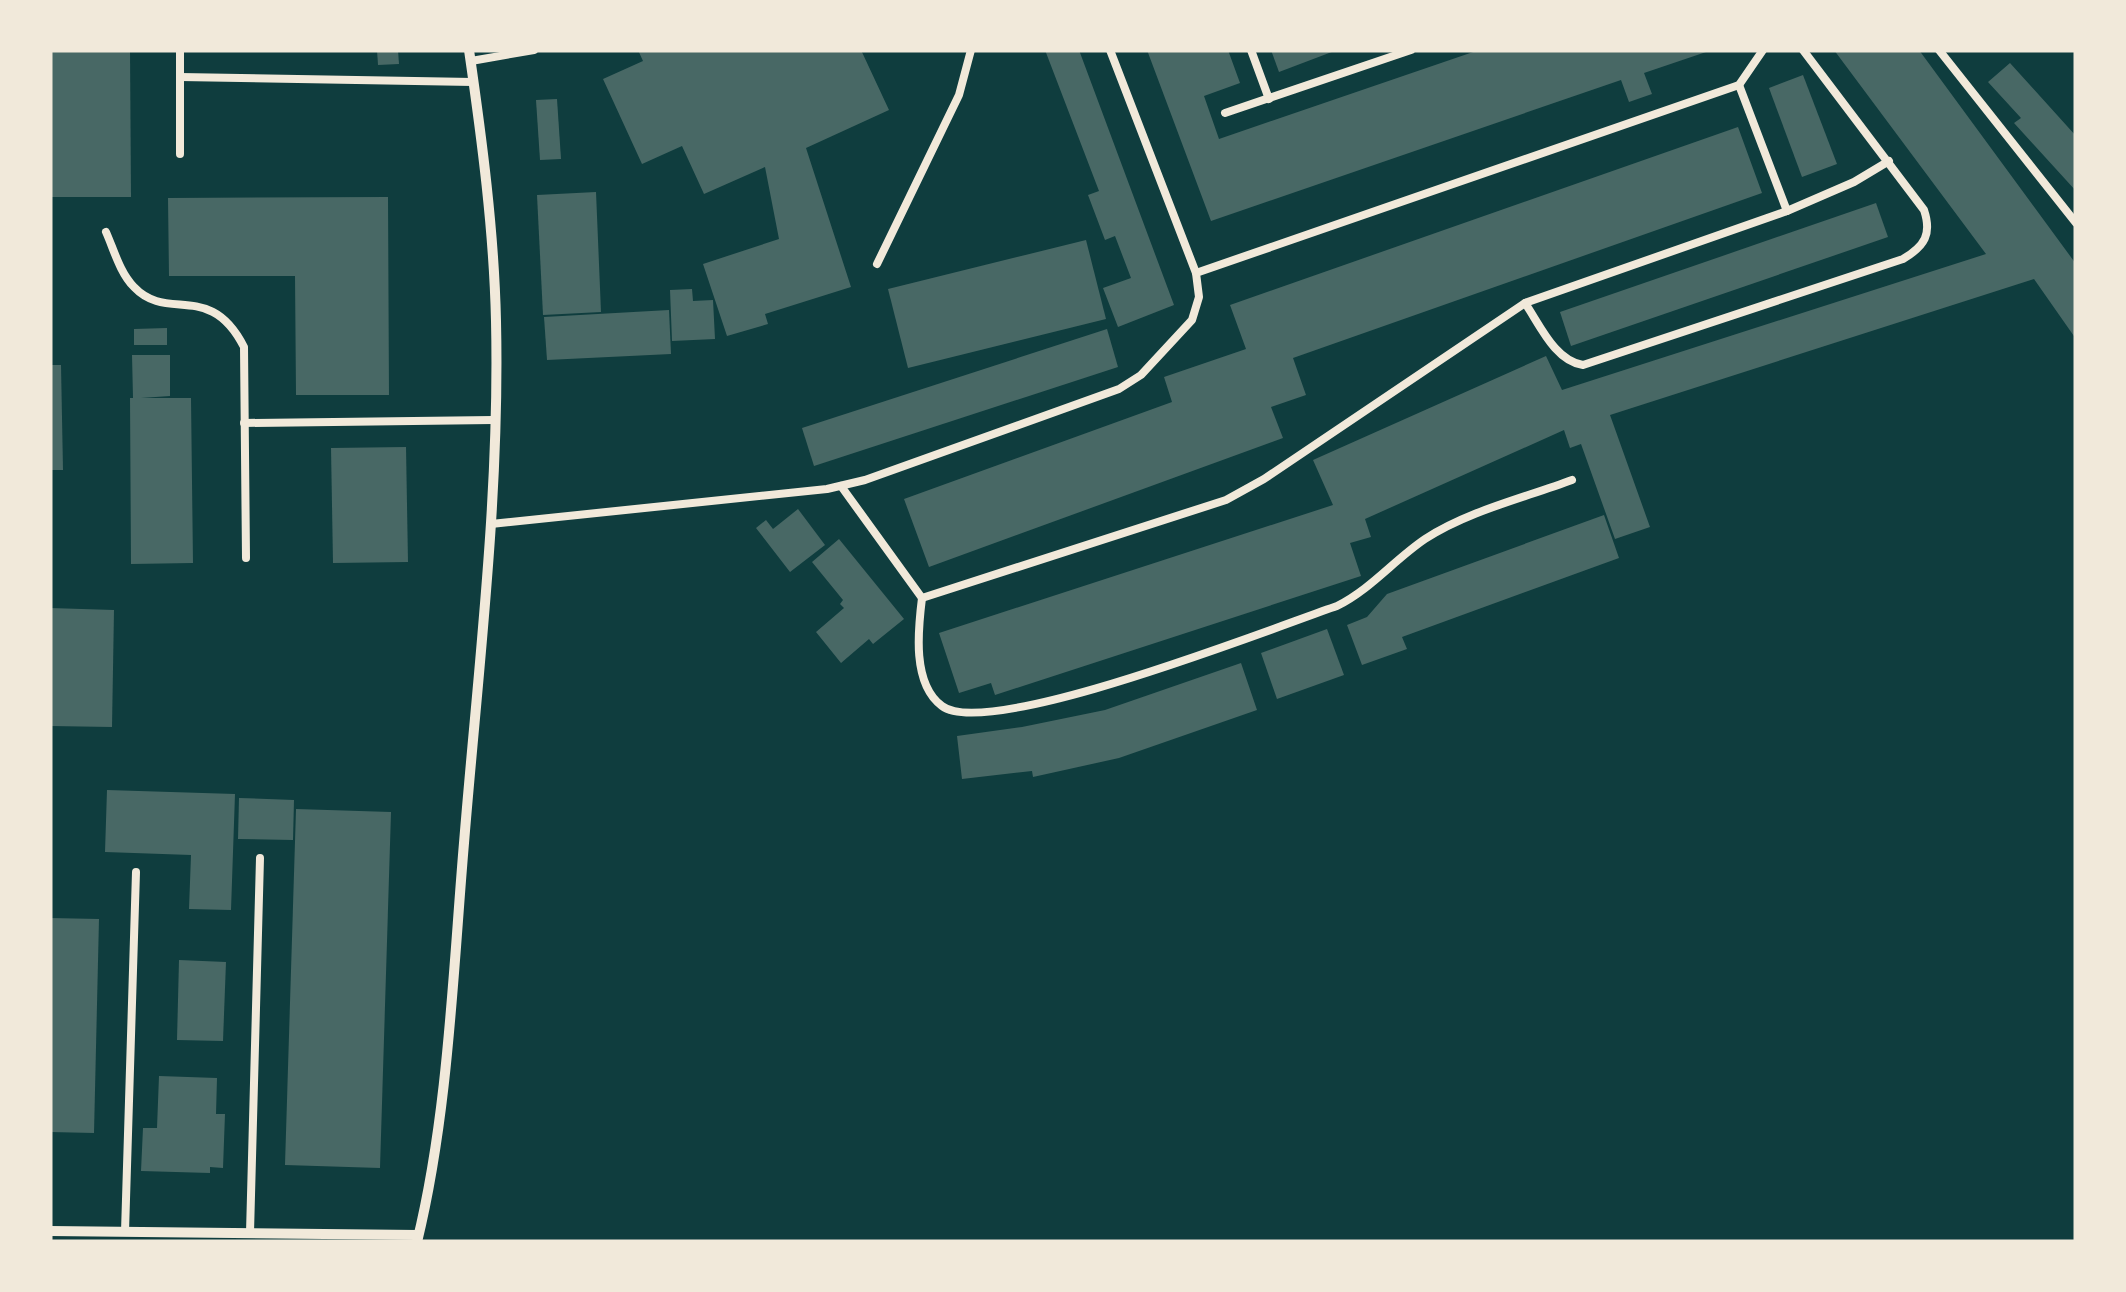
<svg xmlns="http://www.w3.org/2000/svg" width="2126" height="1292" viewBox="0 0 2126 1292" font-family="'Alegreya Sans',sans-serif">
<rect width="100%" height="100%" fill="#0f3d3e"/>
<g fill="#486865">
<path d="M 50,50 L 130,50 L 131,197 L 50,197 Z"/>
<path d="M 377,50 L 398,50 L 399,64 L 378,65 Z"/>
<path d="M 638,50 L 861,50 L 889,110 L 806,148 L 851,287 L 765,314 L 768,324 L 727,336 L 703,264 L 779,239 L 765,167 L 704,194 L 682,146 L 642,164 L 603,79 L 643,61 Z"/>
<path d="M 1045,50 L 1079,50 L 1174,305 L 1118,327 L 1103,288 L 1131,278 L 1115,236 L 1105,240 L 1088,195 L 1099,191 Z"/>
<path d="M 1147,50 L 1228,50 L 1240,83 L 1204,96 L 1219,139 L 1479,50 L 1709,51 L 1644,73 L 1652,94 L 1629,102 L 1621,80 L 1211,221 Z"/>
<path d="M 1271,50 L 1337,50 L 1279,72 Z"/>
<path d="M 1834,50 L 1919,50 L 2076,264 L 2076,339 L 2034,279 L 1610,415 L 1650,527 L 1615,539 L 1581,444 L 1570,448 L 1564,430 L 1365,519 L 1371,537 L 1350,543 L 1361,576 L 995,695 L 991,683 L 959,693 L 939,633 L 1333,505 L 1313,460 L 1546,356 L 1562,390 L 1986,254 Z"/>
<path d="M 2010,63 L 2076,136 L 2076,191 L 2014,123 L 2021,118 L 1988,82 Z"/>
<path d="M 1803,75 L 1837,164 L 1802,177 L 1769,88 Z"/>
<path d="M 557,99 L 561,159 L 540,160 L 536,100 Z"/>
<path d="M 1738,127 L 1762,193 L 1293,358 L 1306,395 L 1271,407 L 1283,438 L 929,567 L 904,499 L 1172,402 L 1164,377 L 1246,349 L 1230,305 Z"/>
<path d="M 596,192 L 601,312 L 543,315 L 537,195 Z"/>
<path d="M 388,197 L 389,395 L 296,395 L 295,276 L 169,276 L 168,198 Z"/>
<path d="M 1876,203 L 1888,237 L 1571,346 L 1560,312 Z"/>
<path d="M 1086,240 L 1106,319 L 908,368 L 888,289 Z"/>
<path d="M 692,289 L 693,301 L 713,300 L 715,339 L 672,341 L 670,290 Z"/>
<path d="M 669,310 L 671,354 L 547,360 L 544,317 Z"/>
<path d="M 167,328 L 167,345 L 134,345 L 134,329 Z"/>
<path d="M 1107,329 L 1118,367 L 814,466 L 802,428 Z"/>
<path d="M 132,355 L 170,355 L 170,396 L 141,398 L 191,398 L 193,563 L 131,564 L 130,398 L 133,398 Z"/>
<path d="M 50,365 L 61,365 L 63,470 L 50,470 Z"/>
<path d="M 406,447 L 408,562 L 333,563 L 331,448 Z"/>
<path d="M 798,509 L 825,545 L 790,572 L 756,528 L 766,520 L 773,529 Z"/>
<path d="M 1604,515 L 1619,558 L 1402,637 L 1407,649 L 1362,665 L 1347,625 L 1367,617 L 1387,594 Z"/>
<path d="M 839,539 L 904,619 L 873,644 L 869,639 L 841,663 L 816,632 L 844,608 L 840,604 L 843,600 L 812,562 Z"/>
<path d="M 50,608 L 114,610 L 112,727 L 50,726 Z"/>
<path d="M 1327,629 L 1344,675 L 1277,699 L 1261,653 Z"/>
<path d="M 1241,663 L 1257,710 L 1119,758 L 1033,777 L 1032,771 L 962,779 L 957,736 L 1022,727 L 1105,710 Z"/>
<path d="M 107,790 L 235,794 L 231,910 L 189,909 L 191,855 L 105,852 Z"/>
<path d="M 239,798 L 294,800 L 293,840 L 238,839 Z"/>
<path d="M 296,809 L 391,812 L 380,1168 L 285,1165 Z"/>
<path d="M 50,918 L 99,919 L 94,1133 L 50,1132 Z"/>
<path d="M 179,960 L 226,962 L 223,1041 L 177,1040 Z"/>
<path d="M 159,1076 L 217,1078 L 216,1114 L 225,1114 L 223,1168 L 210,1167 L 210,1173 L 141,1171 L 143,1128 L 157,1128 Z"/>
</g>
<g fill="none" stroke-linecap="round" stroke-linejoin="round">
<g stroke="#f1e9da" stroke-width="8">
<path d="M 180,50 L 180,154"/>
<path d="M 1110,50 L 1196,273"/>
<path d="M 1251,50 L 1269,99"/>
<path d="M 1939,50 L 2076,223"/>
<path d="M 471,61 L 534,50"/>
<path d="M 180,77 L 473,82"/>
<path d="M 1739,85 L 1787,211"/>
<path d="M 1225,113 L 1411,50"/>
<path d="M 106,232 C 114,250 120,273 134,287 C 168,323 210,280 244,347 L 246,558"/>
<path d="M 877,264 L 959,95 L 971,50"/>
<path d="M 1525,303 C 1540,325 1555,361 1583,365 L 1903,259 C 1925,246 1932,234 1924,210 L 1803,50"/>
<path d="M 244,423 L 493,420"/>
<path d="M 841,486 L 922,598 L 1226,500 L 1264,479 L 1525,303 L 1787,211 L 1854,182 L 1889,161"/>
<path d="M 491,524 L 827,489 L 865,480 L 1119,389 L 1141,375 L 1192,320 L 1199,297 L 1196,273 L 1739,85 L 1763,50"/>
<path d="M 922,598 C 918,630 912,684 942,706 C 988,741 1275,627 1337,606 C 1371,589 1394,560 1425,539 C 1468,511 1524,498 1572,480"/>
<path d="M 125,1232 L 136,872"/>
<path d="M 250,1233 L 260,858"/>
</g>
<g stroke="#f1e9da" stroke-width="10">
<path d="M 50,1231 L 418,1235"/>
<path d="M 417,1242 C 448,1116 453,973 464,843 C 478,670 500,496 496,321 C 494,231 482,140 469,50"/>
</g>
</g>
<rect width="2126" height="1292" fill="none" stroke="#f1e9da" stroke-width="105"/>
</svg>
